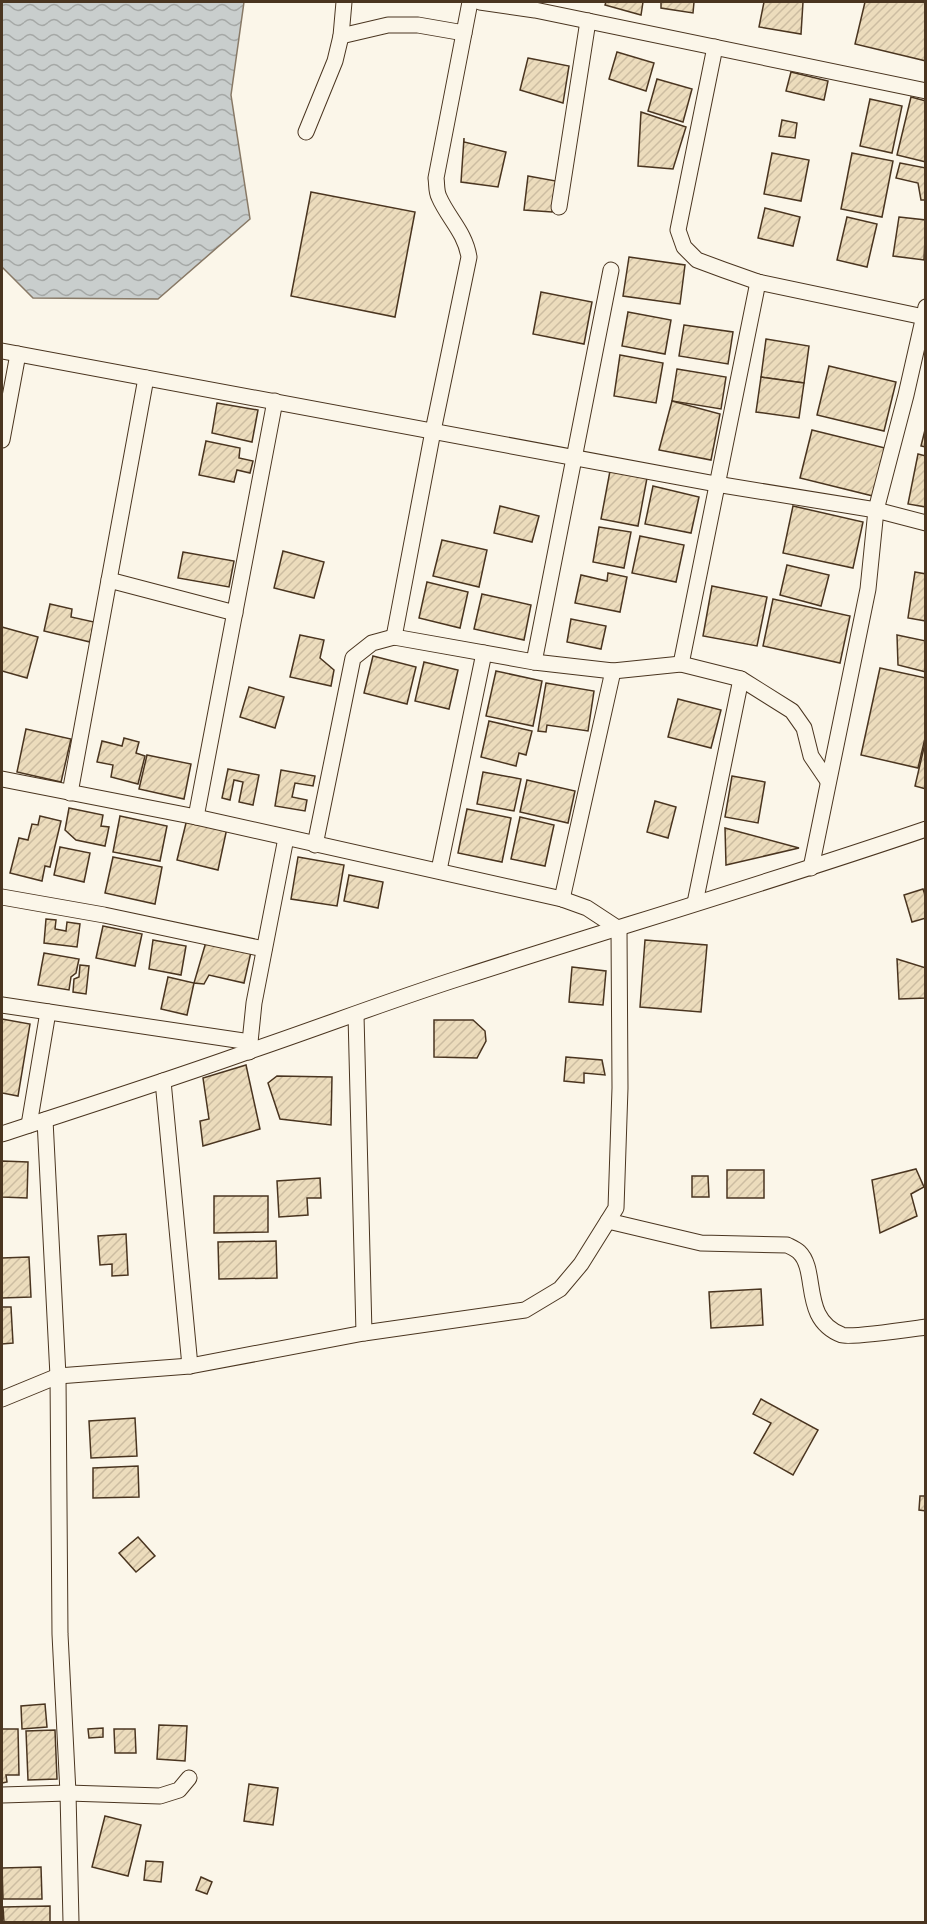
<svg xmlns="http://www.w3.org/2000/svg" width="927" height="1924" viewBox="0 0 927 1924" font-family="Lato,sans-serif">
<defs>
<pattern id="water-waves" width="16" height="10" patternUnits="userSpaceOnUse" patternTransform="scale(1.5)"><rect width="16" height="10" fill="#c9cecd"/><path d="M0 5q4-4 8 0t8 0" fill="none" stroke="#a5a8a6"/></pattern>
<pattern id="building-hatch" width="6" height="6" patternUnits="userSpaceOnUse" patternTransform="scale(1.5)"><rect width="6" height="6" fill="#ecdcbc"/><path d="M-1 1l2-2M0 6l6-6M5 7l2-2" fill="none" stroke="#ccbda1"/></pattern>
</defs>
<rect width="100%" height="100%" fill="#fbf6e9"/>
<path fill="url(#water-waves)" stroke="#887966" stroke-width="1.5" d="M 2,2 L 244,2 L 231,95 L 250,219 L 158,299 L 33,298 L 2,267 Z"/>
<g fill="url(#building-hatch)" stroke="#4a3520" stroke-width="1.5">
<path d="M 606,2 L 643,2 L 641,15 L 605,5 Z"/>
<path d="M 661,2 L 694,2 L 693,13 L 661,8 Z"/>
<path d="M 764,2 L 803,2 L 801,34 L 759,27 Z"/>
<path d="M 865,2 L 926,2 L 926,61 L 855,44 Z"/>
<path d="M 617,52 L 654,63 L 646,91 L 609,79 Z"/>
<path d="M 528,58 L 569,66 L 563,103 L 520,90 Z"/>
<path d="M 791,72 L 828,81 L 824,100 L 786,91 Z"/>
<path d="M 657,79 L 692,89 L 683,122 L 648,111 Z"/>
<path d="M 911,97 L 926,101 L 926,162 L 897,155 Z"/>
<path d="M 870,99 L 902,106 L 892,153 L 860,146 Z"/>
<path d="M 641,112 L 686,127 L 673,169 L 638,166 Z"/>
<path d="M 782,120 L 797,123 L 795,138 L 779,136 Z"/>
<path d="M 464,138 L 464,142 L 506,152 L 498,187 L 461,182 Z"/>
<path d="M 772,153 L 809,160 L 801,201 L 764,194 Z"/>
<path d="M 852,153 L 893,161 L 882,217 L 841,209 Z"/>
<path d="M 900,163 L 926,168 L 926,200 L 921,200 L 918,183 L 896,178 Z"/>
<path d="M 528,176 L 556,181 L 552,212 L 524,210 Z"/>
<path d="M 311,192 L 415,212 L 395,317 L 291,296 Z"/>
<path d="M 765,208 L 800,217 L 793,246 L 758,238 Z"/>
<path d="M 847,217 L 877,224 L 867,267 L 837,260 Z"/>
<path d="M 899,217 L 926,220 L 924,260 L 893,256 Z"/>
<path d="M 629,257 L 685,265 L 680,304 L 623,296 Z"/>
<path d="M 541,292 L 592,302 L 584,344 L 533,334 Z"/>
<path d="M 628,312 L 671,320 L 665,354 L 622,346 Z"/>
<path d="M 684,325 L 733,332 L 728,364 L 679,356 Z"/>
<path d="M 766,339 L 809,346 L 804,383 L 761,377 Z"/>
<path d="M 620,355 L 663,363 L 656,403 L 614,396 Z"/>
<path d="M 829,366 L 896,382 L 884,431 L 817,415 Z"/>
<path d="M 677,369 L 726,377 L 721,409 L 672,401 Z"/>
<path d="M 761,377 L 804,383 L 799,418 L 756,412 Z"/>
<path d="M 672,401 L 720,414 L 711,460 L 659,450 Z"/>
<path d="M 217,403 L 258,410 L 252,442 L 212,433 Z"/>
<path d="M 926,426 L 926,447 L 921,446 Z"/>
<path d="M 812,430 L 885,448 L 873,496 L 800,478 Z"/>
<path d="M 206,441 L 240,448 L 239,458 L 253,461 L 250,473 L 237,470 L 234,482 L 199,475 Z"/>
<path d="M 918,454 L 926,456 L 926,507 L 908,504 Z"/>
<path d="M 610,471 L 647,478 L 638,526 L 601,519 Z"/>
<path d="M 653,486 L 699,497 L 691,533 L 645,524 Z"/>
<path d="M 500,506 L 539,516 L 532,542 L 494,533 Z"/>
<path d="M 793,506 L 863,522 L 853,568 L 783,553 Z"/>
<path d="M 599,527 L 631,532 L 624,568 L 593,562 Z"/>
<path d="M 640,536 L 684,545 L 676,582 L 632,573 Z"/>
<path d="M 442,540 L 487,550 L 479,587 L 433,576 Z"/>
<path d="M 283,551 L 324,562 L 314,598 L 274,588 Z"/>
<path d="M 183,552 L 234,561 L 229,587 L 178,578 Z"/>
<path d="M 787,565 L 829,575 L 821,606 L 780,595 Z"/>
<path d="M 915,572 L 926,574 L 926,621 L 908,618 Z"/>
<path d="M 608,573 L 627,577 L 620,612 L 575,603 L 581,575 L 607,581 Z"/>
<path d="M 427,582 L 468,592 L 460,628 L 419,618 Z"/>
<path d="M 712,586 L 767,597 L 757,646 L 703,636 Z"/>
<path d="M 482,594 L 531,605 L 524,640 L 474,629 Z"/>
<path d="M 773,599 L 850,616 L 840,663 L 763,646 Z"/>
<path d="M 50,604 L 72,609 L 71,617 L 94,622 L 90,642 L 44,631 Z"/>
<path d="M 571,619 L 606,626 L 601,649 L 567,642 Z"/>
<path d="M 2,627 L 38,637 L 27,678 L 2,671 Z"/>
<path d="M 300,635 L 324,640 L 320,658 L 334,670 L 331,686 L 290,677 Z"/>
<path d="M 897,635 L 926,641 L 926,672 L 898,665 Z"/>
<path d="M 373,656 L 416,667 L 407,704 L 364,693 Z"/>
<path d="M 424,662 L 458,670 L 449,709 L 415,701 Z"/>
<path d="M 880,668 L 926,678 L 926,734 L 918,768 L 861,755 Z"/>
<path d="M 496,671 L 542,681 L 533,726 L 486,716 Z"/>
<path d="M 546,683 L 594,691 L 588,731 L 547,725 L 546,732 L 538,731 Z"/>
<path d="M 249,687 L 284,697 L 275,728 L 240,717 Z"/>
<path d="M 678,699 L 721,710 L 711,748 L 668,737 Z"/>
<path d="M 489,721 L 532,731 L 526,755 L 519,753 L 516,766 L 481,757 Z"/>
<path d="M 26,729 L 71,739 L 61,782 L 17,772 Z"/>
<path d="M 124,738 L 139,742 L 136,753 L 145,756 L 138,784 L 111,777 L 113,765 L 97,762 L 102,741 L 122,746 Z"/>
<path d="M 926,739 L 926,789 L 915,786 Z"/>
<path d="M 147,755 L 191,764 L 184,799 L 139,789 Z"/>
<path d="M 228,769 L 259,775 L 253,805 L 239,802 L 243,782 L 234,780 L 230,800 L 222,798 Z"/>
<path d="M 281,770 L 315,776 L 313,786 L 295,783 L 292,797 L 307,800 L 305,811 L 275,806 Z"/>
<path d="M 483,772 L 521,779 L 514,811 L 477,804 Z"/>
<path d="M 732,776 L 765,782 L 758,823 L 725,817 Z"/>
<path d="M 527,780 L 575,791 L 568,823 L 520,812 Z"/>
<path d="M 655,801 L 676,807 L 668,838 L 647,832 Z"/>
<path d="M 69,808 L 103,815 L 101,826 L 109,827 L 105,846 L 76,840 L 65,830 Z"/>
<path d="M 467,809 L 511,818 L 502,862 L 458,853 Z"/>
<path d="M 40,816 L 61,821 L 50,867 L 45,866 L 42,881 L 10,873 L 19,838 L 28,840 L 32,824 L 38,825 Z"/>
<path d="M 120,816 L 167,826 L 160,861 L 113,852 Z"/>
<path d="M 520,817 L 554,825 L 545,866 L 511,859 Z"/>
<path d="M 187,819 L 227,828 L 218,870 L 177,860 Z"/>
<path d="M 725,828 L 799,848 L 726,865 Z"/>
<path d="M 60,847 L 90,853 L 84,882 L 54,875 Z"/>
<path d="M 113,857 L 162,867 L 155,904 L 105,893 Z"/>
<path d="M 298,857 L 344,865 L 337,906 L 291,899 Z"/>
<path d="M 349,875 L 383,882 L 378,908 L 344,901 Z"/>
<path d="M 923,889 L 926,898 L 926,918 L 912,922 L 904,895 Z"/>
<path d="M 46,919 L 56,920 L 55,929 L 66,931 L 67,922 L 80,924 L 77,947 L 44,943 Z"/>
<path d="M 103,926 L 142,934 L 135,966 L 96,958 Z"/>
<path d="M 153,940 L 186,946 L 181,975 L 149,969 Z"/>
<path d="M 645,940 L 707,945 L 701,1012 L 640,1007 Z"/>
<path d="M 206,942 L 251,952 L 244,983 L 209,975 L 204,984 L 194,983 Z"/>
<path d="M 44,953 L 79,959 L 76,973 L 71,977 L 69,990 L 38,985 Z"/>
<path d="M 897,959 L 926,968 L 926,998 L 899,999 Z"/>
<path d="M 80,965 L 89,966 L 86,994 L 73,992 L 74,979 L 79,977 Z"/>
<path d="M 572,967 L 606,971 L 603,1005 L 569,1002 Z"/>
<path d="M 168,977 L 194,983 L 187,1015 L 161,1009 Z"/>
<path d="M 2,1019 L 30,1024 L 18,1096 L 2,1093 Z"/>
<path d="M 434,1020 L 473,1020 L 485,1031 L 486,1041 L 477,1058 L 434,1057 Z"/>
<path d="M 566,1057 L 602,1060 L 605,1075 L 584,1073 L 584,1083 L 564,1081 Z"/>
<path d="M 246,1065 L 260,1129 L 203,1146 L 200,1121 L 209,1119 L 203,1078 Z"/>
<path d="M 277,1076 L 332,1077 L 331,1125 L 280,1119 L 268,1083 Z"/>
<path d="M 2,1161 L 28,1162 L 27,1198 L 2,1197 Z"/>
<path d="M 916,1169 L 924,1187 L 911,1194 L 917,1216 L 880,1233 L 872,1180 Z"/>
<rect x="727" y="1170" width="37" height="28"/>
<path d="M 692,1176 L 708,1176 L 709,1197 L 692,1197 Z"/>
<path d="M 320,1178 L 321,1198 L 307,1198 L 308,1215 L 279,1217 L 277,1181 Z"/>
<path d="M 214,1196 L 268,1196 L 268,1232 L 214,1233 Z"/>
<path d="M 126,1234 L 128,1275 L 112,1276 L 112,1264 L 100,1265 L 98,1236 Z"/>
<path d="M 276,1241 L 277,1278 L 219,1279 L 218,1242 Z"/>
<path d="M 29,1257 L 31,1297 L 2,1298 L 2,1258 Z"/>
<path d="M 761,1289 L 763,1325 L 711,1328 L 709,1292 Z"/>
<path d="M 2,1307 L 11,1307 L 13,1343 L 2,1344 Z"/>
<path d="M 761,1399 L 818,1430 L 793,1475 L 754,1453 L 771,1423 L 753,1414 Z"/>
<path d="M 135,1418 L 137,1456 L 91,1458 L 89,1421 Z"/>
<path d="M 138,1466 L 139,1497 L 93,1498 L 93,1468 Z"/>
<path d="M 920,1496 L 926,1496 L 926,1511 L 919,1510 Z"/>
<path d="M 138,1537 L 155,1556 L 136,1572 L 119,1553 Z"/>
<path d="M 45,1704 L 47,1727 L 22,1729 L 21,1706 Z"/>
<path d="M 159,1725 L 187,1726 L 185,1761 L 157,1759 Z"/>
<path d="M 103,1728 L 103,1737 L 89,1738 L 88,1729 Z"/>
<path d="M 2,1729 L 18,1729 L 19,1775 L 6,1775 L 7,1782 L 2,1783 Z"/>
<path d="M 114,1729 L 135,1729 L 136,1753 L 115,1753 Z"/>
<path d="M 55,1730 L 57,1779 L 28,1780 L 26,1731 Z"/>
<path d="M 249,1784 L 278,1788 L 273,1825 L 244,1821 Z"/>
<path d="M 105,1816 L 141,1825 L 128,1876 L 92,1867 Z"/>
<path d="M 146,1861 L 163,1862 L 161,1882 L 144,1880 Z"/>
<path d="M 41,1867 L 42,1899 L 3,1899 L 2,1868 Z"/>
<path d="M 201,1877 L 212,1882 L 207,1894 L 196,1890 Z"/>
<path d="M 50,1906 L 50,1922 L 4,1922 L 3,1907 Z"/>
</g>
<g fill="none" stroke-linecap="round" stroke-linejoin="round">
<g stroke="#4a3520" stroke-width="17">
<g id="minor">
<path d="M 470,2 L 436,178 C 437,184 436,191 439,197 C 448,218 465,232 469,257 L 433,431 L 394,637 L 534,662 L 613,671 L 681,664 L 741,679 L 792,711 L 804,728 L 811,756 L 828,781"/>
<path d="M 480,2 L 535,10 L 926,91"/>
<path d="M 341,36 L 388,25 L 418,25 L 464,33"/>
<path d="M 715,47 L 678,230 L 684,247 L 697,260 L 724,270 L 758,282 L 924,317"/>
<path d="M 306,132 L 335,61 L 341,36 L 344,2"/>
<path d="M 559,207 L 588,21"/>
<path d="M 2,351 L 716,484 L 876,510 L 926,523"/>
<path d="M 2,440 L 18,354"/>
<path d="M 109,580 L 235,613"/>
<path d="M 534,662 L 611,270"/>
<path d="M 681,664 L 758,282"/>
<path d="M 2,779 L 196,817 L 562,899 L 587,908 L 619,929 L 620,1088 L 616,1208 L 581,1264 L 560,1289 L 525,1310 L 364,1333 L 190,1366 L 58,1376 L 2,1399"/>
<path d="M 70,793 L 146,378"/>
<path d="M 196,817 L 275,401"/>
<path d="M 315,845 L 353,658 L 372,643 L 394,637"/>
<path d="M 811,868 L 868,589 L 876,510 L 906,395 L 926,307"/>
<path d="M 439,870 L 484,653"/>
<path d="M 2,897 L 104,915 L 264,949"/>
<path d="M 562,899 L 613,671"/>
<path d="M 695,903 L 741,679"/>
<path d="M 2,1005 L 250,1042"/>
<path d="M 356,1015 L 364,1333"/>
<path d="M 249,1052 L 254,1003 L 286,838"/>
<path d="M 163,1081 L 190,1366"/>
<path d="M 45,1120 L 58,1376 L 60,1634 L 68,1793 L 71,1922"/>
<path d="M 29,1125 L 48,1012"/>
<path d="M 2,1134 C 84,1107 166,1081 247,1052 C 318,1028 388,1001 460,978 C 615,928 771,882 926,829"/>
<path d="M 608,1221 L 701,1243 L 787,1245 C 791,1247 796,1249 799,1252 C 819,1271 800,1319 842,1335 C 851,1338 911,1329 926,1327"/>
<path d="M 2,1795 L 68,1793 L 160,1796 L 179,1790 L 189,1778"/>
</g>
</g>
<use href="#minor" stroke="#fbf6e9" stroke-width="15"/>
</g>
<rect width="927" height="1924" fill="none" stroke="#4a3520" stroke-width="6"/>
</svg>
